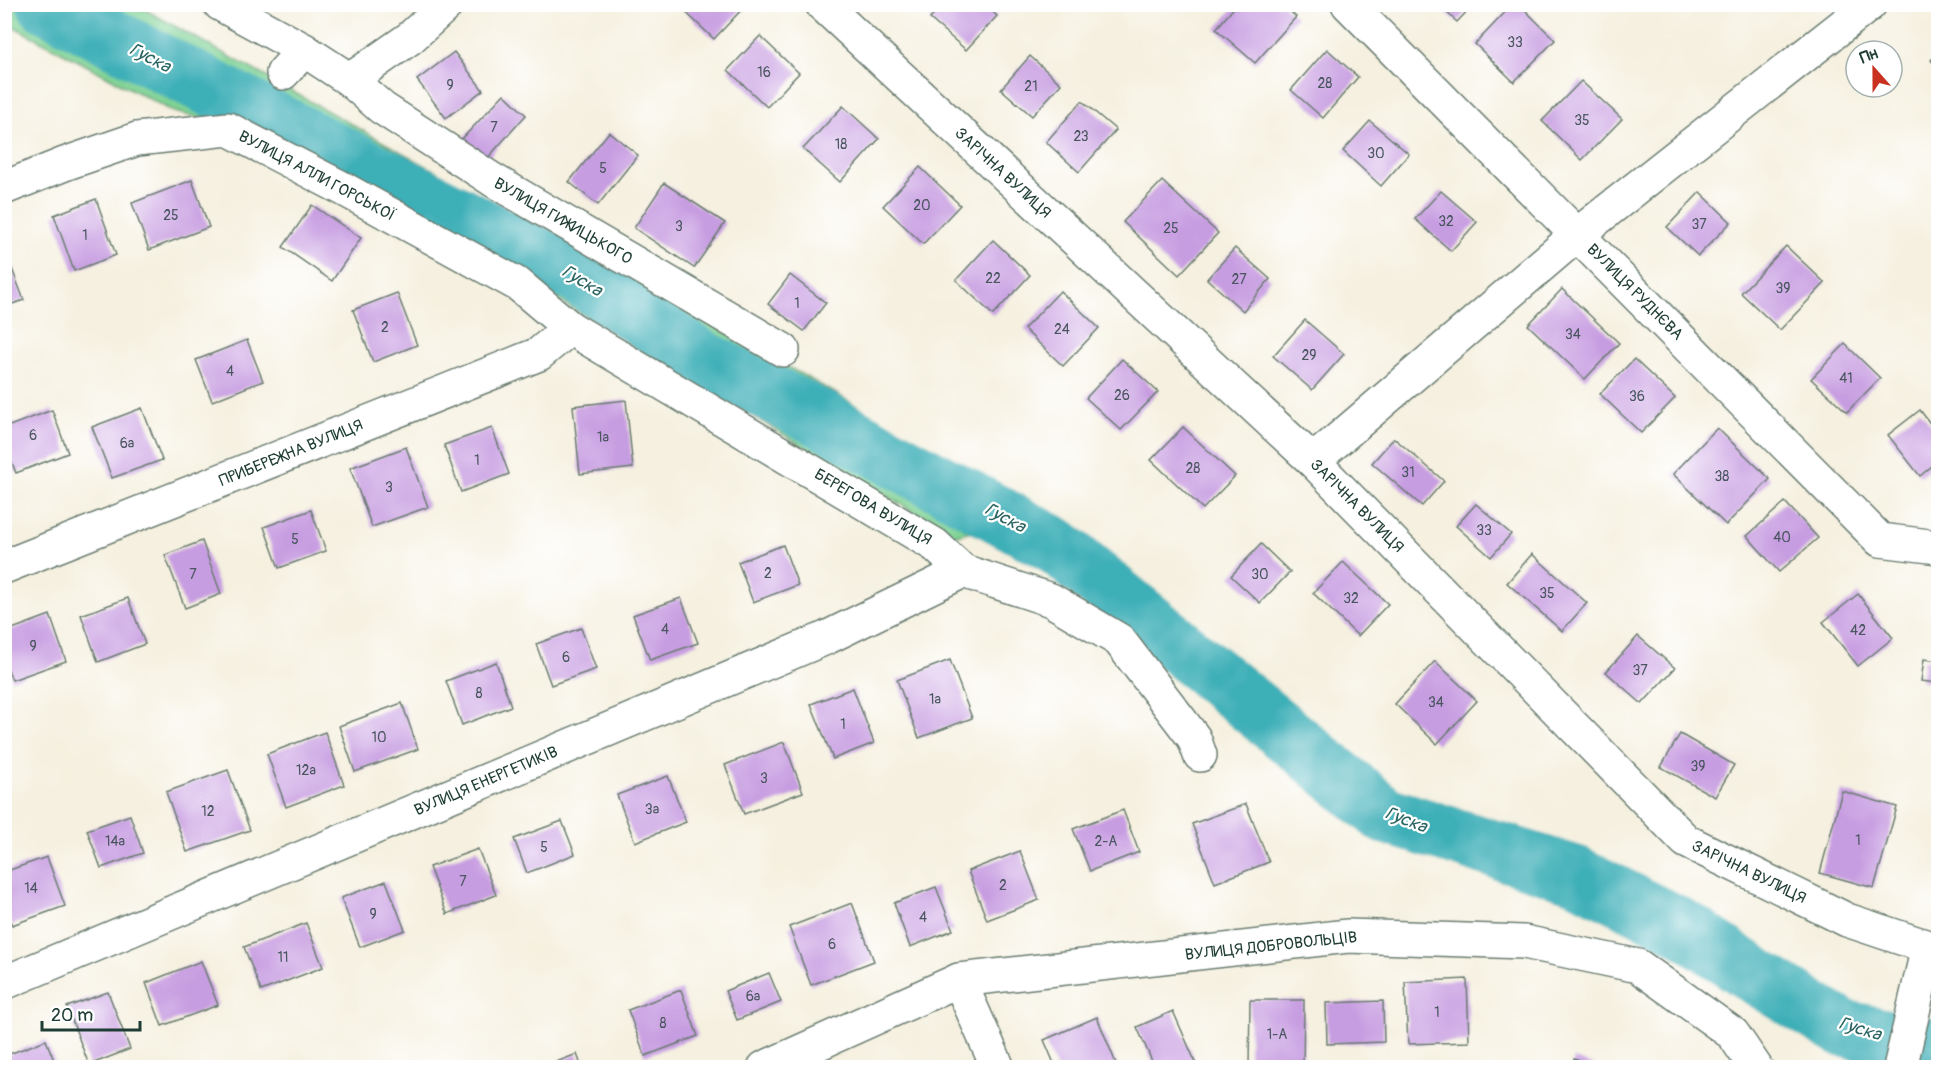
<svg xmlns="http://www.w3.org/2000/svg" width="1943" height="1072" viewBox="0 0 1943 1072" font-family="Pangolin,sans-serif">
<rect width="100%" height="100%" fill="#fff"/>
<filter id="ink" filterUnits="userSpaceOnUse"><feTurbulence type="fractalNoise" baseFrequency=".0167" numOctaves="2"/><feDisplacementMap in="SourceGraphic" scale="12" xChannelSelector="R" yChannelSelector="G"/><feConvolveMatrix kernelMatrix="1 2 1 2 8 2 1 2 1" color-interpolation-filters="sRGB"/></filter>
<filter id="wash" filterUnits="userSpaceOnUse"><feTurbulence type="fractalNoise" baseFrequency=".008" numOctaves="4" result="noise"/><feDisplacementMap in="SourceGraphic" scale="24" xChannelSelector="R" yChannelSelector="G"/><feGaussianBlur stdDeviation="1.35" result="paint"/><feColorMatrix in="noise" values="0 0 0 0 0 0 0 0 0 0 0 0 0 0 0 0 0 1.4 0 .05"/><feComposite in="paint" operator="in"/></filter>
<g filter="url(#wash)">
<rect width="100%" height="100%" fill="#f5f0df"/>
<path fill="#7fd294" stroke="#4f8864" stroke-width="1.5" d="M 4,5 L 137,5 L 833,392 L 1037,512 L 954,536 L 564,304 L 488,247 L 221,123 L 174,112 L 5,22 Z"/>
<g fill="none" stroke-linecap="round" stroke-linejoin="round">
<path stroke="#3eafb7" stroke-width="58" d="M 46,4 L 575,274 L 699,357 L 821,419 L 1055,545 L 1385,815 L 1577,875 L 1687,930 L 1756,976 L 1842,1028 L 1938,1049"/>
</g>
<g id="blocks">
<g fill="#c79de1">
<path d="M 677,4 L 747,4 L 714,39 Z"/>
<path d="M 943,4 L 985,4 L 997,16 L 966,50 L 930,19 Z"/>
<path d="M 1237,4 L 1282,4 L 1296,17 L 1255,63 L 1216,29 Z"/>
<path d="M 1438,4 L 1474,4 L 1457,22 Z"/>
<path d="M 1513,4 L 1519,4 L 1555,40 L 1514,82 L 1475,44 Z"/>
<path d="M 760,36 L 799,73 L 767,107 L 728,70 Z"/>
<path d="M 1327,49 L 1358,77 L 1323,118 L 1291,90 Z"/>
<path d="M 454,52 L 483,90 L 446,118 L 417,80 Z"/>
<path d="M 1938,53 L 1938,69 L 1931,60 Z"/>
<path d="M 1030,56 L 1061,84 L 1032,116 L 1001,89 Z"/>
<path d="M 1581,81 L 1622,119 L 1582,160 L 1542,121 Z"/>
<path d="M 504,94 L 526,115 L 485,161 L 461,140 Z"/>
<path d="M 1082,101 L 1116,130 L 1079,172 L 1046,142 Z"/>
<path d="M 843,106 L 879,139 L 840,182 L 803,149 Z"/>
<path d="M 1370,121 L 1409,154 L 1381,186 L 1343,151 Z"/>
<path d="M 609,132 L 638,155 L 598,205 L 569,182 Z"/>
<path d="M 920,167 L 960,205 L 923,244 L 883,206 Z"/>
<path d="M 192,180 L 209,227 L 149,250 L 132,203 Z"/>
<path d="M 1162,181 L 1218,233 L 1179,275 L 1123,222 Z"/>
<path d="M 664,183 L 725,223 L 694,268 L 634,228 Z"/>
<path d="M 1441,191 L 1477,222 L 1451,251 L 1415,219 Z"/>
<path d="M 1700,192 L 1731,222 L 1698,256 L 1667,227 Z"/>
<path d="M 96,199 L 116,255 L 74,271 L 54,215 Z"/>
<path d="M 312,205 L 361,238 L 332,281 L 283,247 Z"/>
<path d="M 993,240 L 1030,275 L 993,315 L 956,280 Z"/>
<path d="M 1786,246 L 1825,283 L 1780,330 L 1741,293 Z"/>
<path d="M 4,248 L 24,300 L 4,307 Z"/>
<path d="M 1235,248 L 1270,279 L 1243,311 L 1207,279 Z"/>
<path d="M 790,275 L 826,303 L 804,331 L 768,304 Z"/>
<path d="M 1562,289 L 1619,343 L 1585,379 L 1528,325 Z"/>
<path d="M 1060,291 L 1099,328 L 1063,366 L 1024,329 Z"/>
<path d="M 397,293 L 417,345 L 373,362 L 353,310 Z"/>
<path d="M 1305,320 L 1344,354 L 1312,390 L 1273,356 Z"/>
<path d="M 247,340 L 263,381 L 212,401 L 196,360 Z"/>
<path d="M 1845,344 L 1880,378 L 1847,412 L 1811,379 Z"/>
<path d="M 1122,359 L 1158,392 L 1121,430 L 1086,398 Z"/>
<path d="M 1634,359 L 1675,398 L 1641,433 L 1600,394 Z"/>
<path d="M 626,400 L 633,468 L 580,474 L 573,406 Z"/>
<path d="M 142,408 L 162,460 L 112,478 L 92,427 Z"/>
<path d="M 52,410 L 68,453 L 16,473 L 4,442 L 4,428 Z"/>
<path d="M 1920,410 L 1938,434 L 1938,461 L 1920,476 L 1888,435 Z"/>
<path d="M 1183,427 L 1235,476 L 1203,509 L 1151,460 Z"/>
<path d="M 492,428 L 509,474 L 461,492 L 444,445 Z"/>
<path d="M 1717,428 L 1770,479 L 1726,525 L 1673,474 Z"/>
<path d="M 1394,438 L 1444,481 L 1422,506 L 1372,463 Z"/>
<path d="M 406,447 L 428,507 L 372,527 L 350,468 Z"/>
<path d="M 1785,502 L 1818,538 L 1779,572 L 1747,536 Z"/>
<path d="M 1476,504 L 1511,534 L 1491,557 L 1456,526 Z"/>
<path d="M 311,510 L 326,551 L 279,568 L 264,527 Z"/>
<path d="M 202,541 L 221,594 L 185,608 L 165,555 Z"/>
<path d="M 1261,544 L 1290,572 L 1260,603 L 1231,576 Z"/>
<path d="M 783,545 L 798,585 L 753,602 L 738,562 Z"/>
<path d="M 1532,554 L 1587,603 L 1562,631 L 1507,583 Z"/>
<path d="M 1343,562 L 1388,604 L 1358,636 L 1313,593 Z"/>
<path d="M 1858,594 L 1893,638 L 1858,666 L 1823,622 Z"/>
<path d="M 128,598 L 145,644 L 98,662 L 81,615 Z"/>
<path d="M 681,598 L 698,643 L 650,660 L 633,615 Z"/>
<path d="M 50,615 L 66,661 L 12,680 L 4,659 L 4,632 Z"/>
<path d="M 581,628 L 596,669 L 551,685 L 536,644 Z"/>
<path d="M 1638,636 L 1675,668 L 1642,704 L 1606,672 Z"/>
<path d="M 1924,659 L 1938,661 L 1938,683 L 1921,681 Z"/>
<path d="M 950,660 L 972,718 L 919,738 L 897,680 Z"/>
<path d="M 1435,661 L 1477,701 L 1437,744 L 1395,704 Z"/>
<path d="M 496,662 L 511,706 L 462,725 L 446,681 Z"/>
<path d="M 853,688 L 874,743 L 833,759 L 811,704 Z"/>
<path d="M 402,703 L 418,749 L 355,772 L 339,726 Z"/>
<path d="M 325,732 L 344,785 L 286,807 L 267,754 Z"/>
<path d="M 1680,734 L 1734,765 L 1715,797 L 1661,767 Z"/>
<path d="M 784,742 L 803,792 L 744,814 L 725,765 Z"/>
<path d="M 228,770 L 250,830 L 187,852 L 166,792 Z"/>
<path d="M 668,776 L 686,822 L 635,842 L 617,795 Z"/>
<path d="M 1842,791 L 1897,807 L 1874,888 L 1820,873 Z"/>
<path d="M 1246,804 L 1269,862 L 1215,883 L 1192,824 Z"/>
<path d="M 1123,810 L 1139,852 L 1090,871 L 1073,829 Z"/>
<path d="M 130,815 L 143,853 L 101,868 L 87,830 Z"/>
<path d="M 562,821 L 575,854 L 527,873 L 514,839 Z"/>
<path d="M 478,849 L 496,895 L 447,914 L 429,867 Z"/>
<path d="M 1020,851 L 1039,900 L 987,920 L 968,871 Z"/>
<path d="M 47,857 L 65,906 L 12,925 L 4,903 L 4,872 Z"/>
<path d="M 386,881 L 405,930 L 360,947 L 341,898 Z"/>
<path d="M 936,887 L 953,930 L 910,947 L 894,903 Z"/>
<path d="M 852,903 L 874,961 L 811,985 L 789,927 Z"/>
<path d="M 306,923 L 323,967 L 261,991 L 244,947 Z"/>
<path d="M 201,961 L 218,1005 L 162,1026 L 146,983 Z"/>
<path d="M 769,973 L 781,1002 L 737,1020 L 725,991 Z"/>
<path d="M 1467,979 L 1469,1042 L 1408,1044 L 1405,982 Z"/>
<path d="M 681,990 L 698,1036 L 645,1056 L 628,1010 Z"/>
<path d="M 108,992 L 130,1049 L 89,1065 L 67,1007 Z"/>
<path d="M 1250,1000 L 1304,1000 L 1303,1068 L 1249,1068 Z"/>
<path d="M 1383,1001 L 1384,1042 L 1327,1044 L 1326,1003 Z"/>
<path d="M 1173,1011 L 1198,1068 L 1155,1068 L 1137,1027 Z"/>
<path d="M 1097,1017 L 1118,1068 L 1056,1068 L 1044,1040 Z"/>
<path d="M 46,1040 L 57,1068 L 4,1068 L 4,1056 Z"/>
<path d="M 577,1054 L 582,1068 L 543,1068 L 543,1067 Z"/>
<path d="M 1574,1059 L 1600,1067 L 1600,1068 L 1571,1068 Z"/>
</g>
</g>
</g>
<g filter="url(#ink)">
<use href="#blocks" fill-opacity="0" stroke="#6a7c70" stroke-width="1.5"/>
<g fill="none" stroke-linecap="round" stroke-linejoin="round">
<g stroke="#6a7c70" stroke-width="36">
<g id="minor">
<path d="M 220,4 L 304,50 L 350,80 L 382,108 L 493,180 L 783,350"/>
<path d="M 822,4 L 1313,461 L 1686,841 L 1847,920 L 1928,947"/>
<path d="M 1348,4 L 1880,540 L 1938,547"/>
<path d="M 283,73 L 304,50"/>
<path d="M 350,80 L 410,38 L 447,4"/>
<path d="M 4,188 L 67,163 L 137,139 L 228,129 L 340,187 L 519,285 L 570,328 L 935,545 L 963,571 L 1051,600 L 1119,640 L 1194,738 L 1200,755"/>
<path d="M 1313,461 L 1578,234 L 1870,4"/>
<path d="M 4,567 L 539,354 L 570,328"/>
<path d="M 959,980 L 998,1068"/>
<path d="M 4,983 L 826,638 L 963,571"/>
<path d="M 764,1068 L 959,980 L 1348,936 L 1524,942 L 1638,966 L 1733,1034 L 1756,1068"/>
<path d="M 1900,1068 L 1928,947"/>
</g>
</g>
<use href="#minor" stroke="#fff" stroke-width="33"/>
</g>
</g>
<g text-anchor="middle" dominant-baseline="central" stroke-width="4.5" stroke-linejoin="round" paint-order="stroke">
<g font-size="14" fill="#49555f">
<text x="1515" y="42">33</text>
<text x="764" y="72">16</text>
<text x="1325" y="83">28</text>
<text x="450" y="85">9</text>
<text x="1031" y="86">21</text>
<text x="1582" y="120">35</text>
<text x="494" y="127">7</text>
<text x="1081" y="136">23</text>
<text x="841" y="144">18</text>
<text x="1376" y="153">30</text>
<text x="603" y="168">5</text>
<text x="922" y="205">20</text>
<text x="171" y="215">25</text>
<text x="1446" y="221">32</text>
<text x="1699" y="224">37</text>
<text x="679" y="226">3</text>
<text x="1171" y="228">25</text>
<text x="85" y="235">1</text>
<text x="993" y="278">22</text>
<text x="1239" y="279">27</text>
<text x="1783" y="288">39</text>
<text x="797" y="303">1</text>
<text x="385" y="327">2</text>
<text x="1062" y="329">24</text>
<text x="1573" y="334">34</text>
<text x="1309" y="355">29</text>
<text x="230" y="371">4</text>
<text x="1846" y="378">41</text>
<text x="1122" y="395">26</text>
<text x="1637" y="396">36</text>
<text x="33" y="435">6</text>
<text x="603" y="437">1а</text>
<text x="127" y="443">6а</text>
<text x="477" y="460">1</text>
<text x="1193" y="468">28</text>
<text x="1408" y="472">31</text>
<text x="1722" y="476">38</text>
<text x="389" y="487">3</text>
<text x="1484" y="530">33</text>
<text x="1782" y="537">40</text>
<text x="295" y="539">5</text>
<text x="768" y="573">2</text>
<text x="193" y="574">7</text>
<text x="1260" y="574">30</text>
<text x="1547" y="593">35</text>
<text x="1351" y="598">32</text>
<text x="665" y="629">4</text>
<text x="1858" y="630">42</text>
<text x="33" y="646">9</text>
<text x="566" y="657">6</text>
<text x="1640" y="670">37</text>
<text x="479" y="693">8</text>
<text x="935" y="699">1а</text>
<text x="1436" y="702">34</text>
<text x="843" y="724">1</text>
<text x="379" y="737">10</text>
<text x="1698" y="766">39</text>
<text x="306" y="770">12а</text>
<text x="764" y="778">3</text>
<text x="652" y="809">3а</text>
<text x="208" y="811">12</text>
<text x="1858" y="840">1</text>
<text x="115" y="841">14а</text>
<text x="1106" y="841">2-А</text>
<text x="544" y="847">5</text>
<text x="463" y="881">7</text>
<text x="1003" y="885">2</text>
<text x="31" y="888">14</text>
<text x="373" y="914">9</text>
<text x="923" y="917">4</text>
<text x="832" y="944">6</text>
<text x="283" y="957">11</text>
<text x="753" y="996">6а</text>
<text x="1437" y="1012">1</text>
<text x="663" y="1023">8</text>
<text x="1277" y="1034">1-А</text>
</g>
<g font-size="16" fill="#1f3d34" stroke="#fff">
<text transform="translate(1003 173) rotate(43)">ЗАРІЧНА ВУЛИЦЯ</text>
<text transform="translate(317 176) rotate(28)">ВУЛИЦЯ АЛЛИ ГОРСЬКОЇ</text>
<text transform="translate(563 221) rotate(30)">ВУЛИЦЯ ГИЖИЦЬКОГО</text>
<text transform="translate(1635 292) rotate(45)">ВУЛИЦЯ РУДНЄВА</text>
<text transform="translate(291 453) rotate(-22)">ПРИБЕРЕЖНА ВУЛИЦЯ</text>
<text transform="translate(1357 506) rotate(45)">ЗАРІЧНА ВУЛИЦЯ</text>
<text transform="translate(873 507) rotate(31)">БЕРЕГОВА ВУЛИЦЯ</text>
<text transform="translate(486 781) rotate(-23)">ВУЛИЦЯ ЕНЕРГЕТИКІВ</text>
<text transform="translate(1749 872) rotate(26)">ЗАРІЧНА ВУЛИЦЯ</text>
<text transform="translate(1271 946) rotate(-6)">ВУЛИЦЯ ДОБРОВОЛЬЦІВ</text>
</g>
<g font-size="18" font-style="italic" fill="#2a6562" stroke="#fff">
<text transform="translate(150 58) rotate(27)">Гуска</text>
<text transform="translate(582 281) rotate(31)">Гуска</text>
<text transform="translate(1005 518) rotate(28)">Гуска</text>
<text transform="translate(1406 820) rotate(21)">Гуска</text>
<text transform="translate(1860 1029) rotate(17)">Гуска</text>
</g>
</g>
<rect width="1943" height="1072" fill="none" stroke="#fff" stroke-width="24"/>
<g transform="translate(1874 69) rotate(339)"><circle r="28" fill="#ffffff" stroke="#a5b1ae" stroke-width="1.5"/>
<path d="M0-4.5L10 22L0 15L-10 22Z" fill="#c8321e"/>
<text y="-9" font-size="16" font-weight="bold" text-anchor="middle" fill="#1f3d34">Пн</text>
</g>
<path d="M42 1021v9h98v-9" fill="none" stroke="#1f3d34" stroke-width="3"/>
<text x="51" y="1021" font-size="18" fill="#1f3d34" stroke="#ffffff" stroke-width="4.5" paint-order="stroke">20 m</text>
</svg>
